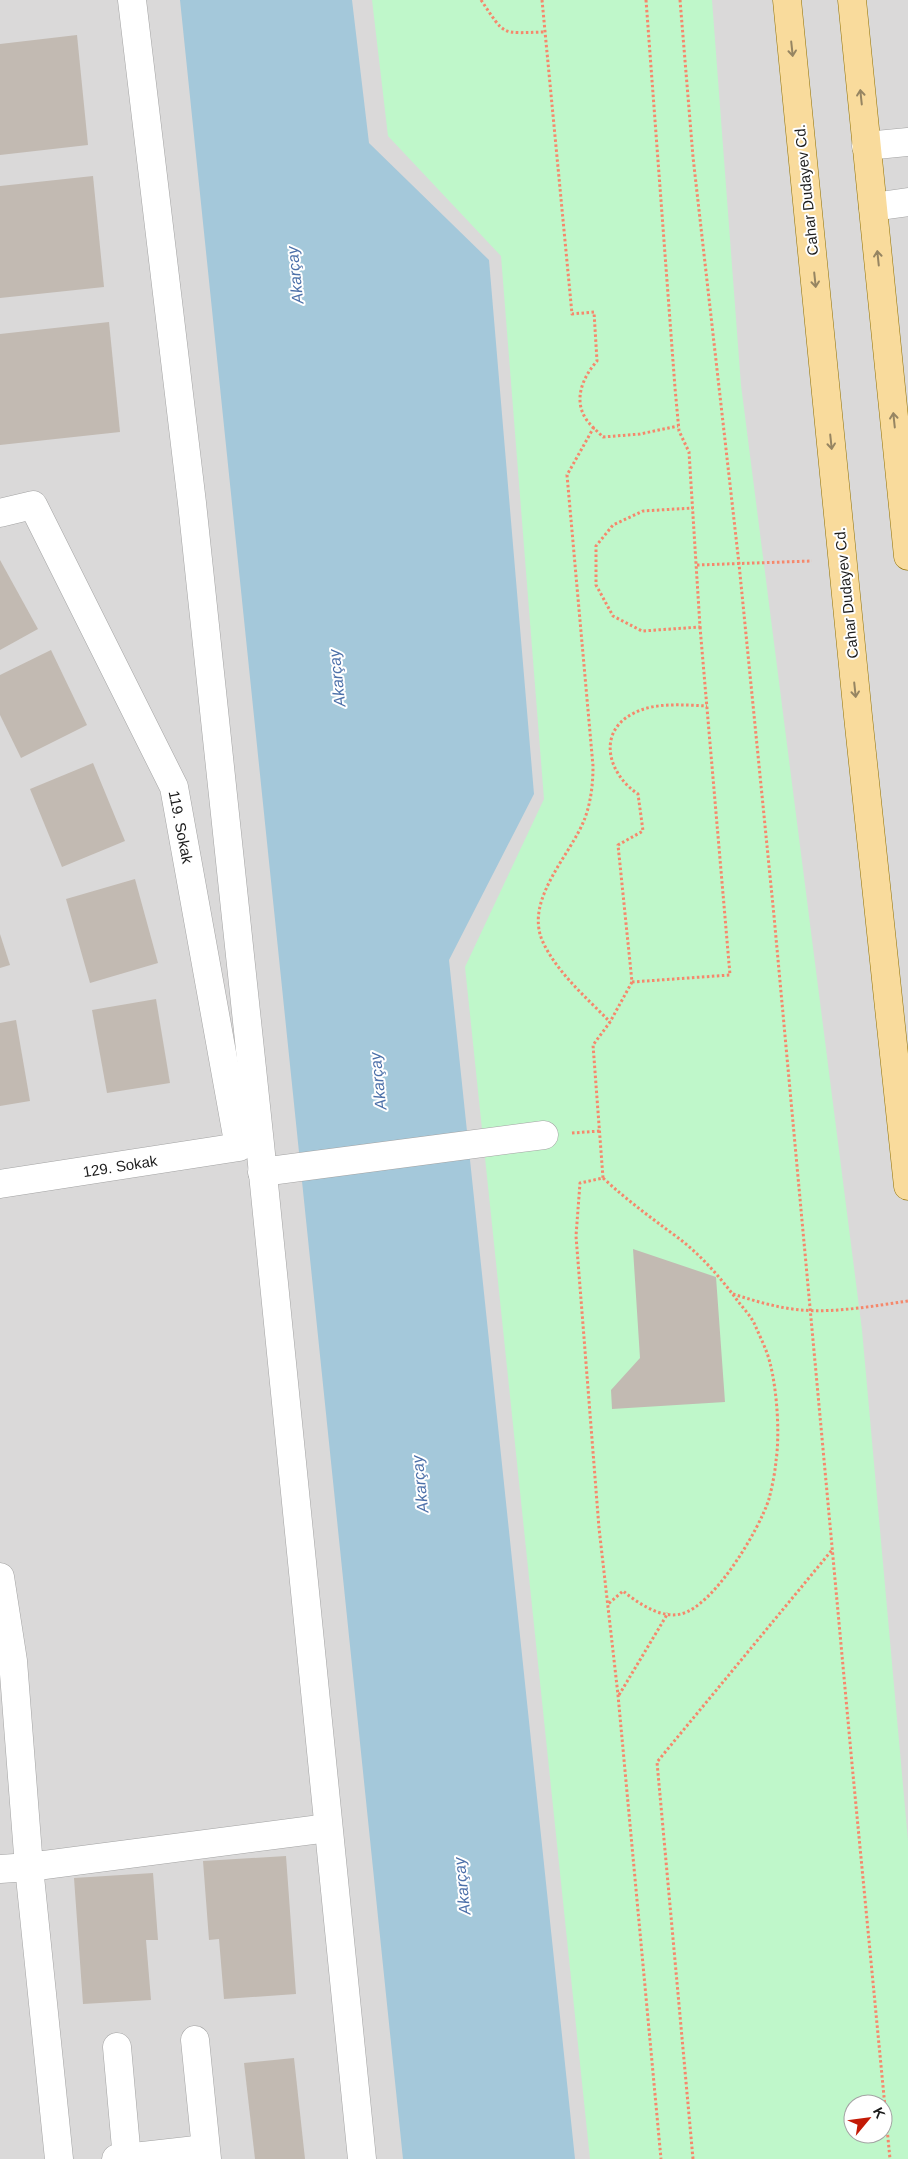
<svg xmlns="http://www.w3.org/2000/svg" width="908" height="2159" viewBox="0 0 908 2159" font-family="Arial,sans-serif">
<rect width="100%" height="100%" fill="#edebe2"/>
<path fill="#dad9d9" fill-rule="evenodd" d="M 0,0 L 908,0 L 908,2159 L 0,2159 ZM 853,2104 L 883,2104 L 883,2134 L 853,2134 Z"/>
<path fill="#bff7ca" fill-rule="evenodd" d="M 372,0 L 712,0 L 741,385 L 862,1330 L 908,1841 L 908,2159 L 590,2159 L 465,967 L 544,799 L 501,256 L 388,136 ZM 853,2104 L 883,2104 L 883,2134 L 853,2134 Z"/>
<path fill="#a4c8da" d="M 180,0 L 352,0 L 369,143 L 489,260 L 534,794 L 449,960 L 575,2159 L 403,2159 Z"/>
<g fill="#c2bab2">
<path d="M 77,35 L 88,145 L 0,155 L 0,44 Z"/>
<path d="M 93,176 L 104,287 L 0,298 L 0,186 Z"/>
<path d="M 109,322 L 120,432 L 0,445 L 0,334 Z"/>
<path d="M 0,560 L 38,629 L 0,650 Z"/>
<path d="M 51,650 L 87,725 L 21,758 L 0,715 L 0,675 Z"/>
<path d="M 93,763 L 125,841 L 62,867 L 30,789 Z"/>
<path d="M 135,879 L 158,963 L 90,983 L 66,899 Z"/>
<path d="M 0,934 L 10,965 L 0,968 Z"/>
<path d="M 156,999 L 170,1083 L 107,1093 L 92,1010 Z"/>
<path d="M 16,1020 L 30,1101 L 0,1106 L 0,1023 Z"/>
<path d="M 633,1249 L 716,1277 L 725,1402 L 612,1409 L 611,1390 L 640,1358 Z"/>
<path d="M 286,1856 L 296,1994 L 224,1999 L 219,1939 L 209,1940 L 203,1861 Z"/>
<path d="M 153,1873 L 158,1940 L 146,1940 L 151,2000 L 83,2004 L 74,1878 Z"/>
<path d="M 294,2058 L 305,2159 L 255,2159 L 244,2063 Z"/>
</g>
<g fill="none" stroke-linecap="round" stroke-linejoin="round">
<g stroke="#a3a3a3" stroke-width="29">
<g id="minor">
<path d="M 132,0 L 192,503 L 260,1144 L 362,2159"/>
<path d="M 866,146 L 908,142"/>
<path d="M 873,207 L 908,202"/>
<path d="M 0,513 L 33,505 L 174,787 L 239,1147 L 0,1184"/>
<path d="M 262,1172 L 544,1135"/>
<path d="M 0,1577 L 13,1661 L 29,1867 L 328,1828"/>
<path d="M 0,1869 L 29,1867 L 59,2159"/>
<path d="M 195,2040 L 207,2159"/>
<path d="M 117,2047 L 127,2159"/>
<path d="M 116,2159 L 205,2149"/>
</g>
</g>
<g stroke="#907104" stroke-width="29">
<g id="major">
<path d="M 787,0 L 858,716 L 908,1186"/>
<path d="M 852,0 L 908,556"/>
</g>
</g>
<g stroke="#f5886c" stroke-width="3" stroke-dasharray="2.5 2.5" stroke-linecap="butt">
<path d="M 481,0 C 506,37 500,33 545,32"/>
<path d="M 542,0 L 572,314 L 594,312 L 597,361 C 583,377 573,399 586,419 C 590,425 597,431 603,437 L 640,434 L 678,426"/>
<path d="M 646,0 L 675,388 L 679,431 L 689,452 L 700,627 L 642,631 L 613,616 L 596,585 L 596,546 L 613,525 L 643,511 L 693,508"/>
<path d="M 680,0 L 693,157 L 739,564 L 774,916 L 852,1764 L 890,2159"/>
<path d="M 594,427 L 567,475 L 593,766 C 593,784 591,801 585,818 C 571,855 525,898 542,940 C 556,972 587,998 610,1022"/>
<path d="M 697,565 L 812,561"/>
<path d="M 700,627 L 730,975 L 632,982 L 618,845 L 643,831 L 638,794 C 608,774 596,732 634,713 C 655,702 684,705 707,706"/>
<path d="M 632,982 L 610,1022 L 593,1045 L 603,1178 L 580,1183 L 576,1236 L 599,1528 L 618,1695 L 661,2159"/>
<path d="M 572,1133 L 600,1131"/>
<path d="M 603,1178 C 628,1201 650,1217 677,1237 C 700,1254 720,1277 737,1300 C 743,1308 751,1316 755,1325 C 760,1337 767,1350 770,1363 C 777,1390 780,1434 776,1461 C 775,1473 772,1487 769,1499 C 759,1530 714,1606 681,1614 C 661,1619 638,1603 623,1591 L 607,1605"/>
<path d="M 733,1294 C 755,1301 778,1308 801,1310 C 835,1313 874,1306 908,1301"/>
<path d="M 619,1695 L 668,1613"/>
<path d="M 693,2159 L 657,1762 L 832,1550"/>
</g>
<use href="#minor" stroke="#fff" stroke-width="28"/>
<use href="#major" stroke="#f9db9c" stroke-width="28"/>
</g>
<defs><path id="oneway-shaft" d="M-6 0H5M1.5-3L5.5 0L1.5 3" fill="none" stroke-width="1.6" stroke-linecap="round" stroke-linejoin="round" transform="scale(1.25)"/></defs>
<g stroke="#968562">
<use href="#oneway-shaft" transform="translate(792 49) rotate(84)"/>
<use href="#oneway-shaft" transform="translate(861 97) rotate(-96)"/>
<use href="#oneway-shaft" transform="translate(878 258) rotate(-96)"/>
<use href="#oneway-shaft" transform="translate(815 280) rotate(84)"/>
<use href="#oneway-shaft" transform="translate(894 420) rotate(-96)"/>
<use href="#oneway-shaft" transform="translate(831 442) rotate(84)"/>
<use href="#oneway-shaft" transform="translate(855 690) rotate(84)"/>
</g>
<g text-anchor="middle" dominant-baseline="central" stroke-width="4" stroke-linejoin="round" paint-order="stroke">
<g font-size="15" fill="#1c1c1c" stroke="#fff">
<text transform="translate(806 190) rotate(-96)">Cahar Dudayev Cd.</text>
<text transform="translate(846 593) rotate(-96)">Cahar Dudayev Cd.</text>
<text transform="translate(181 827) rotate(79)">119. Sokak</text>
<text transform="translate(120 1166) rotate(-9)">129. Sokak</text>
</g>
<g font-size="16" font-style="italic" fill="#4c70a9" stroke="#fff">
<text transform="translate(295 275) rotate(-96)">Akarçay</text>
<text transform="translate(337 678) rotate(-96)">Akarçay</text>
<text transform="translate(378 1081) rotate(-96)">Akarçay</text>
<text transform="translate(420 1484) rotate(-96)">Akarçay</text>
<text transform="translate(462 1886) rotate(-96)">Akarçay</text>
</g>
</g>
<g transform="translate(868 2119) rotate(61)"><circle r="24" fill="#ffffff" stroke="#a4a4a4"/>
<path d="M0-4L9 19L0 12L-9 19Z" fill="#c31a06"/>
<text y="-8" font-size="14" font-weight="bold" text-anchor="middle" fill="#1c1c1c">K</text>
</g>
</svg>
